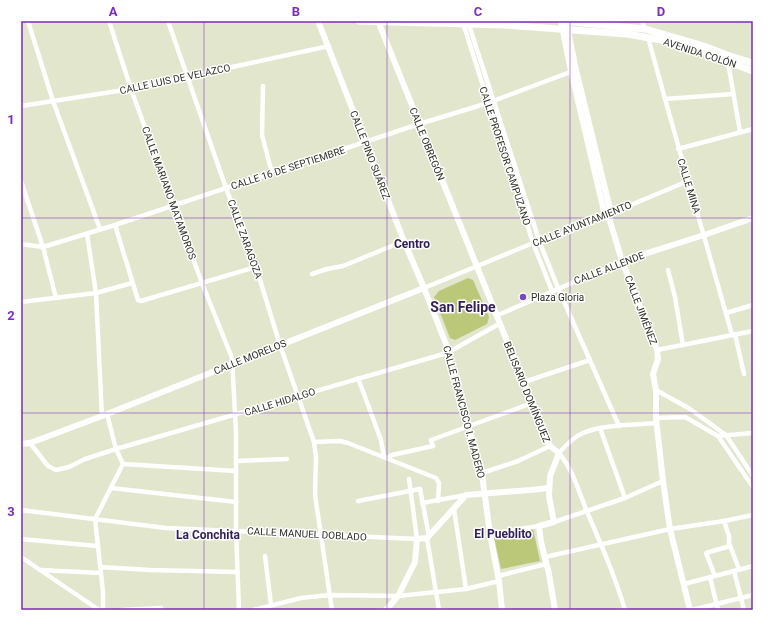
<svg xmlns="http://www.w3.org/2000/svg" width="774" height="631" viewBox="0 0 774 631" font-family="Roboto,sans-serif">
<rect width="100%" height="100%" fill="#e1e6cc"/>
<g fill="#bcc879">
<path d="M 468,278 L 473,280 L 489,317 L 487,324 L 455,340 L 450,338 L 434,297 L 439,291 Z"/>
<path d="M 533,529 L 540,561 L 501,569 L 494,537 Z"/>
</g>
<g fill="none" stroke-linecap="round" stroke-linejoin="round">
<g stroke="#fff" stroke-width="4.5">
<path d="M 28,21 L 53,101 L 100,229"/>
<path d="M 109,21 L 131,89 L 173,205 L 202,283 L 232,358 L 236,432 L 236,531 L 239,610"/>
<path d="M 168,21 L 226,188 L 256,267 L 280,345 L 314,442 L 316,458 L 315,495 L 332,610"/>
<path d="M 642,21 L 645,29"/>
<path d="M 468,22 L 540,243 L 558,288 L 619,426"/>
<path d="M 463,23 L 533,243 L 552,291"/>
<path d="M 648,37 C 675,137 704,235 732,335"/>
<path d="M 728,62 L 740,132"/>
<path d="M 263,86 L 262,135 L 272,173"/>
<path d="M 665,99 L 733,94"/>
<path d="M 21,106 L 131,89 L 329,46"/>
<path d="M 678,149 L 753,129"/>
<path d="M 21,181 L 43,247 L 56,298"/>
<path d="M 115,225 L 138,300 L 141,301 L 256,267"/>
<path d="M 87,234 L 96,293 L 102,416"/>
<path d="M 21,244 L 43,247 L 115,225 L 419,124 L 488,103 L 573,71"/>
<path d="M 668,270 L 675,297 L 683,345"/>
<path d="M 312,274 L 327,269 L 343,266 L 404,241"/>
<path d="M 424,288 L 533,243 L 540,243 L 688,181"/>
<path d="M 21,302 L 96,293 L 132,283"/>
<path d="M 726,313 L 753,305"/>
<path d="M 496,316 L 622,261"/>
<path d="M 735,334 L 744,374"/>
<path d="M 657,350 L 753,331"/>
<path d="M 358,378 L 381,440 L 384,457"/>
<path d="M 524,382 L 590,360"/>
<path d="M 656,390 L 690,409 L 726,435 L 753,476"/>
<path d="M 107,414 L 116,449 L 123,464"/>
<path d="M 656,418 L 685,417 L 718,436 L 753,487"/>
<path d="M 600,428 L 625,498"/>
<path d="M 718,436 L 753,433"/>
<path d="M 314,442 L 340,441 L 348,443 L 436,478 L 439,483 L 438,501"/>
<path d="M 30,443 L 48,466 L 56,470 L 69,467 L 85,459 L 116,449 L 447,353 L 499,324"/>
<path d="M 387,458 L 392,455 L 433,446 L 431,440 L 532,403"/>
<path d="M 236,461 L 287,459"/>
<path d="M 123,464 L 236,471"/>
<path d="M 482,473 L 518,461 L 550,446"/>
<path d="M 111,488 L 236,502"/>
<path d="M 358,501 L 420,489 L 429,536"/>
<path d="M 422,503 L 466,495"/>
<path d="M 454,509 L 466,589"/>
<path d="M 21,510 L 166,528 L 417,539 L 409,479"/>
<path d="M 724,521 L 729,536 L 729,543 L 739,569"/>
<path d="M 554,522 L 625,498 L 663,481"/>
<path d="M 490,534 L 539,526"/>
<path d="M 427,538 L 439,610"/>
<path d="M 21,539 L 97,546"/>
<path d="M 265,556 L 271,605"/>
<path d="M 21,557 L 99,610"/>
<path d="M 545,557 L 670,529 L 724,521 L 753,515"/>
<path d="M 100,567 L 150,570 L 237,572"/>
<path d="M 40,570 L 101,573"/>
<path d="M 734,571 L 744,610"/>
<path d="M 498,576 L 546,564"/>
<path d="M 715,576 L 706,553 L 730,546"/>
<path d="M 710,577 L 718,610"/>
<path d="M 684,584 L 753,566"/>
<path d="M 103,610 L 103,592 L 95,519 L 123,464"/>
<path d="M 123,610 L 161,608"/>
<path d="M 253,610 L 301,598 L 330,595 L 398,596 L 466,589 L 499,581"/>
<path d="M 625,610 C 615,576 601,544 587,512 C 579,492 573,470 559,453 C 565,446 574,437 583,433 C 603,424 635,425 657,423"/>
<path d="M 692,610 L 753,595"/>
</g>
<g stroke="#fff" stroke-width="6">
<path d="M 318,21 L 404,241 L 424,288 L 446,344 L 447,353 L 468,427 L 481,467 L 490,534 L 499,581 L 502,610"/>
<path d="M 378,21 L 532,403 L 550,446 L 559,453 L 550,476 L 549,496 L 554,522 L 539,526 L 541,542 L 549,574 L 555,610"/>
<path d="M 561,21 L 571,71 L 603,207 L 605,215 L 610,221 L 622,261 L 657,350 L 658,359 L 653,374 L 656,390 L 656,418 L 663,481 L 670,529 L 690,610"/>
<path d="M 566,21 L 576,70 L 611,213 L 610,221"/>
<path d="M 622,261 L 704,235 L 753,218"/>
<path d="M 21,444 L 30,443 L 102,416 L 424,288"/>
<path d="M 386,610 L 398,596 L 415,562 L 417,539 L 427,538 L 466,495 L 531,490 L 549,488"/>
</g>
<g stroke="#fff" stroke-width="7">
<path d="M 359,21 L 504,25 L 627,34 L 667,41 L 697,50 L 753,71"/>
<path d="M 561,21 L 645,29 L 701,45 L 727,55 L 753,63"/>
</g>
</g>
<path fill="none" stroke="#7b2cbf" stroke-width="1" stroke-opacity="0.55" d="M 204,21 L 204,610M 387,21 L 387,610M 570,21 L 570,610M 21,218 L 753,218M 21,413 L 753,413"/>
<circle fill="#744ac2" stroke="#fff" stroke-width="1.5" cx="523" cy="297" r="4"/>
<g text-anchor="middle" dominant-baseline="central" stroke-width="3" stroke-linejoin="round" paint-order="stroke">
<g font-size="10" fill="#2d2f25" stroke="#fff">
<text transform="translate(700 53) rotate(18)">AVENIDA COLÓN</text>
<text transform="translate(175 79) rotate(-12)">CALLE LUIS DE VELAZCO</text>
<text transform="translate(427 144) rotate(68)">CALLE OBREGÓN</text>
<text transform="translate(370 155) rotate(69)">CALLE PINO SUÁREZ</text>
<text transform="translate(505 156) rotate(72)">CALLE PROFESOR CAMPUZANO</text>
<text transform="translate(288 168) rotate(-18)">CALLE 16 DE SEPTIEMBRE</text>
<text transform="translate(689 186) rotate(73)">CALLE MINA</text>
<text transform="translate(169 193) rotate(70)">CALLE MARIANO MATAMOROS</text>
<text transform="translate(582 224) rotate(-22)">CALLE AYUNTAMIENTO</text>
<text transform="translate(245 239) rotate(70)">CALLE ZARAGOZA</text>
<text transform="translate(609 268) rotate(-21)">CALLE ALLENDE</text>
<text transform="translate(641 310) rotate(69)">CALLE JIMÉNEZ</text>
<text transform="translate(250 357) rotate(-22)">CALLE MORELOS</text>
<text transform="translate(527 392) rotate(68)">BELISARIO DOMÍNGUEZ</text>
<text transform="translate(280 402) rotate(-17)">CALLE HIDALGO</text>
<text transform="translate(464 412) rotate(75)">CALLE FRANCISCO I. MADERO</text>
<text transform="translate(307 534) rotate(3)">CALLE MANUEL DOBLADO</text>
</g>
<g font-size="10" fill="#2d2f25" stroke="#fff" text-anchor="start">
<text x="531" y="297">Plaza Gloria</text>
</g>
<g font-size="12" font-weight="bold" fill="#311d57" stroke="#fff">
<text x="412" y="244">Centro</text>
<text x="503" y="534">El Pueblito</text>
<text x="208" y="535">La Conchita</text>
</g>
<g font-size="14" font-weight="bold" fill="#311d57" stroke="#fff">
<text x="463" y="307">San Felipe</text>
</g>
</g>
<rect width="774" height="631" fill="none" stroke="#ffffff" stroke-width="44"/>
<rect x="22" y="22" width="730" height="587" fill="none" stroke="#7b2cbf" stroke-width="1.5"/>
<g font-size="13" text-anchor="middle" font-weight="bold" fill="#7b2cbf">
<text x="113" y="16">A</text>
<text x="296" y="16">B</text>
<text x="478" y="16">C</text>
<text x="661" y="16">D</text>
<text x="11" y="124">1</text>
<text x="11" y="320">2</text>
<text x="11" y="516">3</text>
</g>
</svg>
